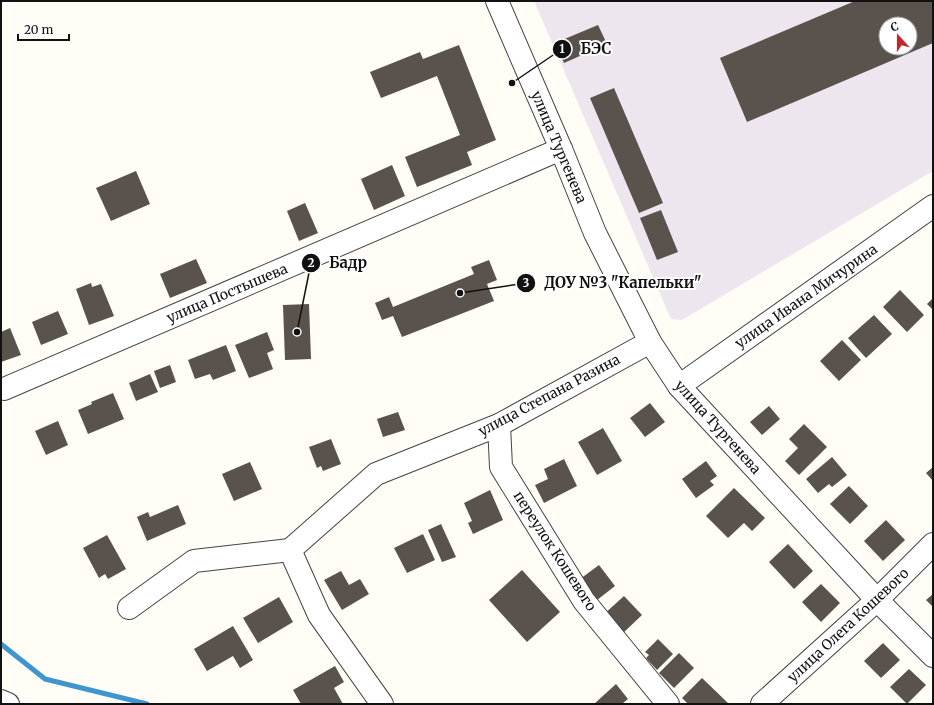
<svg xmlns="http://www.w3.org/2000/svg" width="934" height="705" viewBox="0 0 934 705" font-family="Merriweather,serif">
<rect width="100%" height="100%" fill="#fffdf5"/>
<path fill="#eee6ef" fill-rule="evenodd" d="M 534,1 L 933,1 L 933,171 L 682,320 L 671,319 ZM 886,24 L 910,24 L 910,48 L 886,48 Z"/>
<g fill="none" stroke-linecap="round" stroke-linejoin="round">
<path stroke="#3f96cf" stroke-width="5" d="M 1,644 L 45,679 L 147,704"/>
</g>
<g fill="#5a524d" fill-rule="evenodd">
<path d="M 855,1 L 933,1 L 933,43 L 747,122 L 720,58 ZM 886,24 L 910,24 L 910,48 L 886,48 Z"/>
<path d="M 598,25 L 607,44 L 564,63 L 555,43 Z"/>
<path d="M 459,45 L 496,140 L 467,152 L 472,165 L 417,187 L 405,157 L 460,135 L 437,76 L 381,98 L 370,72 L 420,52 L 423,59 Z"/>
<path d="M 614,88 L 663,203 L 639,213 L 590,98 Z"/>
<path d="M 392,165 L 405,196 L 374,210 L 361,179 Z"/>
<path d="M 136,171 L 150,204 L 111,221 L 96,188 Z"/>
<path d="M 305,203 L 318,233 L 299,241 L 287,211 Z"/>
<path d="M 661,210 L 678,252 L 657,260 L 640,218 Z"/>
<path d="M 196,259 L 207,283 L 170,298 L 160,274 Z"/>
<path d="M 489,260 L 497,280 L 487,284 L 494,301 L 402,337 L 393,316 L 382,320 L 375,303 L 389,297 L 393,307 L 474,274 L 471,267 Z"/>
<path d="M 91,283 L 92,287 L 101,284 L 114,316 L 89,325 L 76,289 Z"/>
<path d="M 900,290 L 924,315 L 907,332 L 883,307 Z"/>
<path d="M 933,298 L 933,310 L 927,304 Z"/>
<path d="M 309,304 L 311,359 L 285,360 L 283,305 Z"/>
<path d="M 58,311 L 68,334 L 41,345 L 32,322 Z"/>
<path d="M 874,315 L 892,334 L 866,358 L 848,338 Z"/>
<path d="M 10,328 L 21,355 L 1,362 L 1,332 Z"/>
<path d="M 267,332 L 274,350 L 267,353 L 273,369 L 249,378 L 235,345 Z"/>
<path d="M 842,340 L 861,360 L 839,381 L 820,361 Z"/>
<path d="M 226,345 L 236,371 L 213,380 L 210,374 L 195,379 L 188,360 Z"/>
<path d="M 170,365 L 176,382 L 160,388 L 154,371 Z"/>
<path d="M 150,374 L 158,392 L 136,401 L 129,383 Z"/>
<path d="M 113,393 L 124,419 L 88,434 L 78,410 L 92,404 L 91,402 Z"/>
<path d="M 650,403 L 665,422 L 645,437 L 630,418 Z"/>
<path d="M 769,406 L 780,419 L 762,435 L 750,422 Z"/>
<path d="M 398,412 L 405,430 L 383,437 L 377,419 Z"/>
<path d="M 58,421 L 68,445 L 46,455 L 35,431 Z"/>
<path d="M 804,424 L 827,447 L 799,475 L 785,461 L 798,448 L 789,439 Z"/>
<path d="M 603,428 L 622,461 L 597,475 L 578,442 Z"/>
<path d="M 331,439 L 341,464 L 323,471 L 321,466 L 317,468 L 309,447 Z"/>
<path d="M 832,457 L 847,475 L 832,487 L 829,484 L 818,493 L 806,479 Z"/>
<path d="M 564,459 L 577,486 L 544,503 L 535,485 L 548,479 L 544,469 Z"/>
<path d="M 706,461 L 717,476 L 710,481 L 714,485 L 696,498 L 682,479 Z"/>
<path d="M 250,462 L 262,489 L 234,501 L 222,474 Z"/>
<path d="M 933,467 L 933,481 L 926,473 Z"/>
<path d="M 849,486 L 868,506 L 850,524 L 830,504 Z"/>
<path d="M 734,488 L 765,518 L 752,531 L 744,523 L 728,538 L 706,516 Z"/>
<path d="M 490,490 L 503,520 L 473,534 L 468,523 L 472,521 L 464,503 Z"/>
<path d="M 178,505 L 186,524 L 147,541 L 137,517 L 148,512 L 150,517 Z"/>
<path d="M 886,520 L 905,540 L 883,561 L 864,541 Z"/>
<path d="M 441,524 L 456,557 L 442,562 L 428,530 Z"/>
<path d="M 423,534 L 435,560 L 407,573 L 394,548 Z"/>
<path d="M 107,535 L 126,569 L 108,579 L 105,574 L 99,578 L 83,548 Z"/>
<path d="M 788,544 L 813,571 L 794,589 L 769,562 Z"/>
<path d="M 599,565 L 615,586 L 592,604 L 576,582 Z"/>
<path d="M 522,570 L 560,612 L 527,642 L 489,600 Z"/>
<path d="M 341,571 L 349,585 L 360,579 L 369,594 L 342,610 L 324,580 Z"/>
<path d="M 821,584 L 840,603 L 821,622 L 802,602 Z"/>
<path d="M 933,594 L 933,607 L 926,600 Z"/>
<path d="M 624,596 L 642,615 L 621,635 L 603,615 Z"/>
<path d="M 279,597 L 293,622 L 258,643 L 243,618 Z"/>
<path d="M 233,626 L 253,660 L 240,668 L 233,656 L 207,671 L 194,649 Z"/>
<path d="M 658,639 L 673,654 L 657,670 L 646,658 L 649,655 L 645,652 Z"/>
<path d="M 883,643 L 900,660 L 881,678 L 864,661 Z"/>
<path d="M 679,653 L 694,668 L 674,688 L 659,673 Z"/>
<path d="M 335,666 L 344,682 L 334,688 L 343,704 L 301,704 L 293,690 Z"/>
<path d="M 909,669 L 926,685 L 907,704 L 890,687 Z"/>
<path d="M 702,678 L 729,704 L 688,704 L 682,698 Z"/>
<path d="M 616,684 L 628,699 L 622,704 L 594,704 Z"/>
</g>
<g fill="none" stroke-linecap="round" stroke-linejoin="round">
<g stroke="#444" stroke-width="24">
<g id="minor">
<path d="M 497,1 L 561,149 L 595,233 L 650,342 L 679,386 L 877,600 L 933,656"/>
<path d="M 679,386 L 933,206"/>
<path d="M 4,389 L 561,149"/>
<path d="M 499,425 L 501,467 L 584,601 L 668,704"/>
<path d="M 290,550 L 376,474 L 499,425 L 650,342"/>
<path d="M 290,550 L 319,615 L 382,704"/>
<path d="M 129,608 L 194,561 L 290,550"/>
<path d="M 1,701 L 8,704"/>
<path d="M 762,704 L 877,600 L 933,544"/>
</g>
</g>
<use href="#minor" stroke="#fff" stroke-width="22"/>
</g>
<g text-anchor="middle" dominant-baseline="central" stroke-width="4" stroke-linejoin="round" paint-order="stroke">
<g font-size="14" fill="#111" stroke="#fff">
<text transform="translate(559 147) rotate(67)">улица Тургенева</text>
<text transform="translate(227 293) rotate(-23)">улица Постышева</text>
<text transform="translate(806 296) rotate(-35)">улица Ивана Мичурина</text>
<text transform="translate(549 395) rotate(-28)">улица Степана Разина</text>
<text transform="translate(718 427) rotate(48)">улица Тургенева</text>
<text transform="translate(555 551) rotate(57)">переулок Кошевого</text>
<text transform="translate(848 625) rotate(-43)">улица Олега Кошевого</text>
</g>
</g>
<path fill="none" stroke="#111" stroke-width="1.5" d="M512 83L562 49M297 332L311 263M460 293L526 283"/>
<g fill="#111" stroke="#fff" stroke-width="1.5">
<circle cx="512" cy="83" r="4"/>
<circle cx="297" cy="332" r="4"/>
<circle cx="460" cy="293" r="4"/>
<circle cx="562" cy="49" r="10"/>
<circle cx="311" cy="263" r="10"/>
<circle cx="526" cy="283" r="10"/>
</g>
<g font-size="12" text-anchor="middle" font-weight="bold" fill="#fff">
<text x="562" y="53">1</text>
<text x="311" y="267">2</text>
<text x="526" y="287">3</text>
</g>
<g font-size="15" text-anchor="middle" font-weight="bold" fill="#111" stroke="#fff" stroke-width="4" stroke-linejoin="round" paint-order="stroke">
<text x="596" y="54">БЭС</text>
<text x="348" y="268">Бадр</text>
<text x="623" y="288">ДОУ №3 "Капельки"</text>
</g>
<rect width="934" height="705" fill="none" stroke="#111111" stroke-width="4"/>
<g transform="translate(898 36) rotate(339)"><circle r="19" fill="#ffffff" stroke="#a0a0a0"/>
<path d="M0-3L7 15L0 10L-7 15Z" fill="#c4262e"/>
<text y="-6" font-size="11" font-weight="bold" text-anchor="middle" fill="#111111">С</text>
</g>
<path d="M18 34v6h51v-6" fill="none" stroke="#111111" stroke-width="2"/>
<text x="24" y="34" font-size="12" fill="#111111" stroke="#ffffff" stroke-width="3" paint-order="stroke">20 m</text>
</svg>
